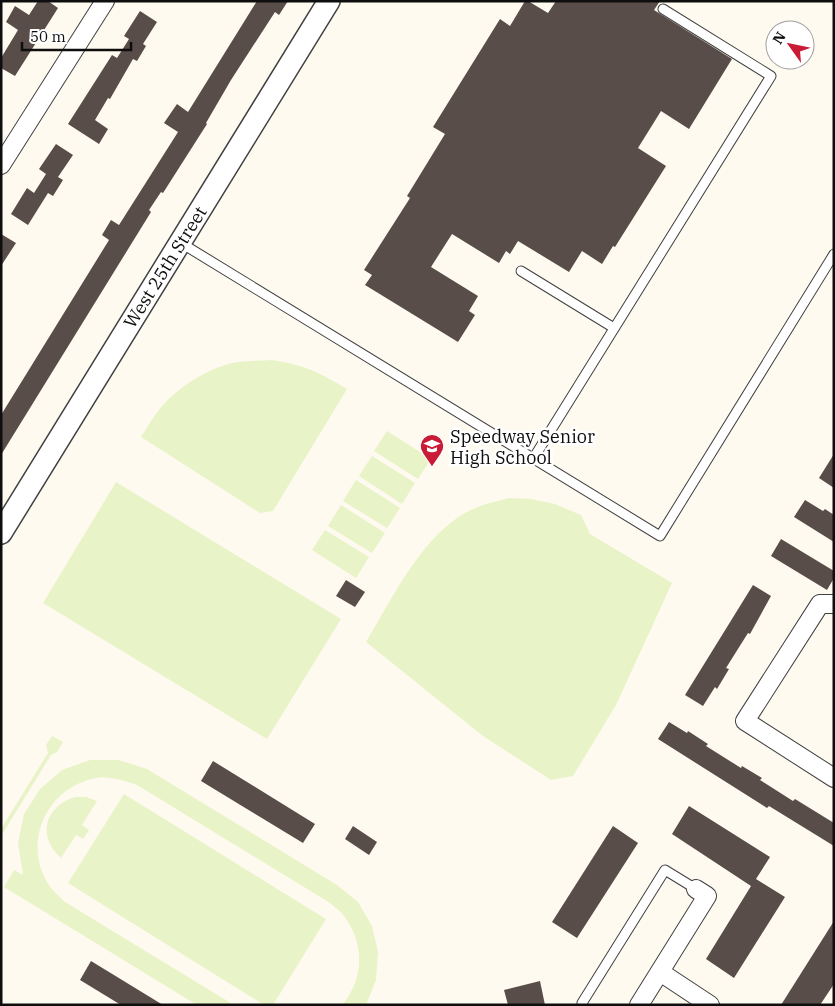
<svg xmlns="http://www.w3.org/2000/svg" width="835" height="1006" viewBox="0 0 835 1006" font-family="'IBM Plex Serif',serif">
<rect width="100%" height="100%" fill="#fffaef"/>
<g fill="#e9f3c8">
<path d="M 272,360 C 304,365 319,372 347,389 L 273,511 L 260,513 L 141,437 C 148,426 155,414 163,405 C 179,387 203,372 225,365 C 240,360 257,361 272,360 Z"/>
<path d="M 387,431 L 431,459 L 418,479 L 374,451 Z"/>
<path d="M 372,456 L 415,483 L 402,504 L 359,476 Z"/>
<path d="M 356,480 L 400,508 L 387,528 L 343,501 Z"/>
<path d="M 116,482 L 341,619 L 267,739 L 43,603 Z"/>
<path d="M 509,498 L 531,499 L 555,504 L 581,515 L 590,534 L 672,583 L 616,705 L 573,776 L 551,780 L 483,736 L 366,642 C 392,599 420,539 465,513 C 479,505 494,502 509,498 Z"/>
<path d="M 341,505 L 385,533 L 372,553 L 328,526 Z"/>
<path d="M 325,530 L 369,557 L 356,578 L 312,550 Z"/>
<path d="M 52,736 L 63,742 L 57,752 L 51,755 L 1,836 L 1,829 L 48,753 L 46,745 Z"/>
<path d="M 90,760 L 119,760 L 147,769 L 337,885 L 358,902 L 372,926 L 378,952 L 376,980 L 366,1005 L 342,1005 C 364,979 365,944 344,916 C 340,910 333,906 327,901 L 137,785 C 122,780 107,775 92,779 C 45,790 22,845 49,885 C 53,891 60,897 65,902 L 234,1005 L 197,1005 L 4,887 L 14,870 L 23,875 L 18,843 L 24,814 L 40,789 L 62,770 Z"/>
<path d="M 124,794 L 326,919 L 273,1005 L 264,1005 L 68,883 Z"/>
<path d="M 75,797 L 86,797 L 97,801 L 82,825 L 89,830 L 83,839 L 76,835 L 61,858 C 37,836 44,807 75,797 Z"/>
</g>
<g fill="#584d49">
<path d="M 38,1 L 48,1 L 58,8 L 15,76 L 1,68 L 1,58 L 18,30 L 6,22 L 15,6 L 29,15 Z"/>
<path d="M 257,1 L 288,1 L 279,15 L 275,12 L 231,80 L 206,123 L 207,124 L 163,193 L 161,192 L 149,210 L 151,212 L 1,455 L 1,415 L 109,240 L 102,235 L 111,220 L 119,225 L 178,132 L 164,123 L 177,104 L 188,112 Z"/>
<path d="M 525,1 L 528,1 L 548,13 L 556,1 L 660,1 L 654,10 L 732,59 L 689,129 L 661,111 L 638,148 L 666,166 L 615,247 L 613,246 L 602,264 L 582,251 L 569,272 L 518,241 L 510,254 L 506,251 L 499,263 L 452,234 L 431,267 L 478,296 L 469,311 L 475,315 L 458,342 L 365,285 L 372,275 L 364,270 L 410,198 L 407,196 L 445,134 L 433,127 L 500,19 L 510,26 Z"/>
<path d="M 140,11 L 157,22 L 143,44 L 146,46 L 137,61 L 133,59 L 110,99 L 108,98 L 95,120 L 108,129 L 99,144 L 68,124 L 112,55 L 117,58 L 129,39 L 124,36 Z"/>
<path d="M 56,144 L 73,155 L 58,177 L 63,180 L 53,196 L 48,193 L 28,225 L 11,214 L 27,188 L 34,193 L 46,174 L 39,169 Z"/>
<path d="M 1,234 L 16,243 L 1,266 Z"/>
<path d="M 834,454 L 834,488 L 819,478 Z"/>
<path d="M 805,500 L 823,511 L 825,509 L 834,515 L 834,542 L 794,517 Z"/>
<path d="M 781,539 L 834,571 L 834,578 L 827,590 L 771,556 Z"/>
<path d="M 346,580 L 365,592 L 355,607 L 336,596 Z"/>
<path d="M 753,585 L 771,596 L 750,634 L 748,633 L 726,668 L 729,669 L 717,689 L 715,687 L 703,706 L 685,695 Z"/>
<path d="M 669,722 L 687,733 L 688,731 L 708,744 L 706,746 L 741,768 L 742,766 L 762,778 L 760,780 L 793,801 L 795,799 L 834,823 L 834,846 L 769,806 L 767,808 L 658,739 Z"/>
<path d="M 213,761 L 315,824 L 303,843 L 201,781 Z"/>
<path d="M 689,806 L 770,857 L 756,879 L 785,897 L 734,978 L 706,959 L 751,886 L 672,834 Z"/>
<path d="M 353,826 L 377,842 L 369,855 L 345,839 Z"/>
<path d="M 613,826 L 638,843 L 577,938 L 552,922 Z"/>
<path d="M 834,921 L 834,984 L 820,1005 L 781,1005 Z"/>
<path d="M 91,961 L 163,1005 L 121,1005 L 80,980 Z"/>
<path d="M 540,981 L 545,1005 L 508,1005 L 504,990 Z"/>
</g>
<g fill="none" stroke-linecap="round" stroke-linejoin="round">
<g stroke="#414141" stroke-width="11">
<g id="service">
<path d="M 181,243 L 660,536 L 834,254"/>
<path d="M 521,271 L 614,328"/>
<path d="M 533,459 L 771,76 L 663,9"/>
<path d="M 583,1005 L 582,1003 L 665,870 L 696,889"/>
</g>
</g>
<g stroke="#414141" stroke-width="20">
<g id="minor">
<path d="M 1,165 L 105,1"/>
<path d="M 834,604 L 820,604 L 745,721 L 834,778"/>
<path d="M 660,972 L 710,1005"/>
<path d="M 639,1005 L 707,896 L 696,889"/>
</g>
</g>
<g stroke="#414141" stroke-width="24">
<path id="tertiary" d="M 1,533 L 329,1"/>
</g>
<use href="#service" stroke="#fff" stroke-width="9"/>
<use href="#minor" stroke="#fff" stroke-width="18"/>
<use href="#tertiary" stroke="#fff" stroke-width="21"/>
</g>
<defs>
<g id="school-pin" transform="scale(1.25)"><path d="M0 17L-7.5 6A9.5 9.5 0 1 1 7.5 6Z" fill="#c91b35" stroke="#fff"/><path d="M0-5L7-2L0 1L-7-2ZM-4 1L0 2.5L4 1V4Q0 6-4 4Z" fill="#fff"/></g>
</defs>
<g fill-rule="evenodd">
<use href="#school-pin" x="432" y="446"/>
</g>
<g text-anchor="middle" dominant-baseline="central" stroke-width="5" stroke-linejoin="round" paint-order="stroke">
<g font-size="18" fill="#0e0e0e" stroke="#fff">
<text transform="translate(165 267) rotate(-58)">West 25th Street</text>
</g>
<g font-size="18" fill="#0e0e0e" stroke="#fff" text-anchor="start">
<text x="450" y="436">Speedway Senior<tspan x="450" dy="21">High School</tspan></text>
</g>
</g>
<rect width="835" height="1006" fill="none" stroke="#0e0e0e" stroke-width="5"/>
<g transform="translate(790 45) rotate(303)"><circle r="24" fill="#ffffff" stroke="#9f9f9f"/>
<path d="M0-4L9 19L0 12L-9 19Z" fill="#c91b35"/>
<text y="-8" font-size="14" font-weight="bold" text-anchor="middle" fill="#0e0e0e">N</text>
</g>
<path d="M22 42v8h109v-8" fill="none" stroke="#0e0e0e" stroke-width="2.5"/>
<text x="30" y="42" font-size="15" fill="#0e0e0e" stroke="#ffffff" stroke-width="4" paint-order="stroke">50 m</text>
</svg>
